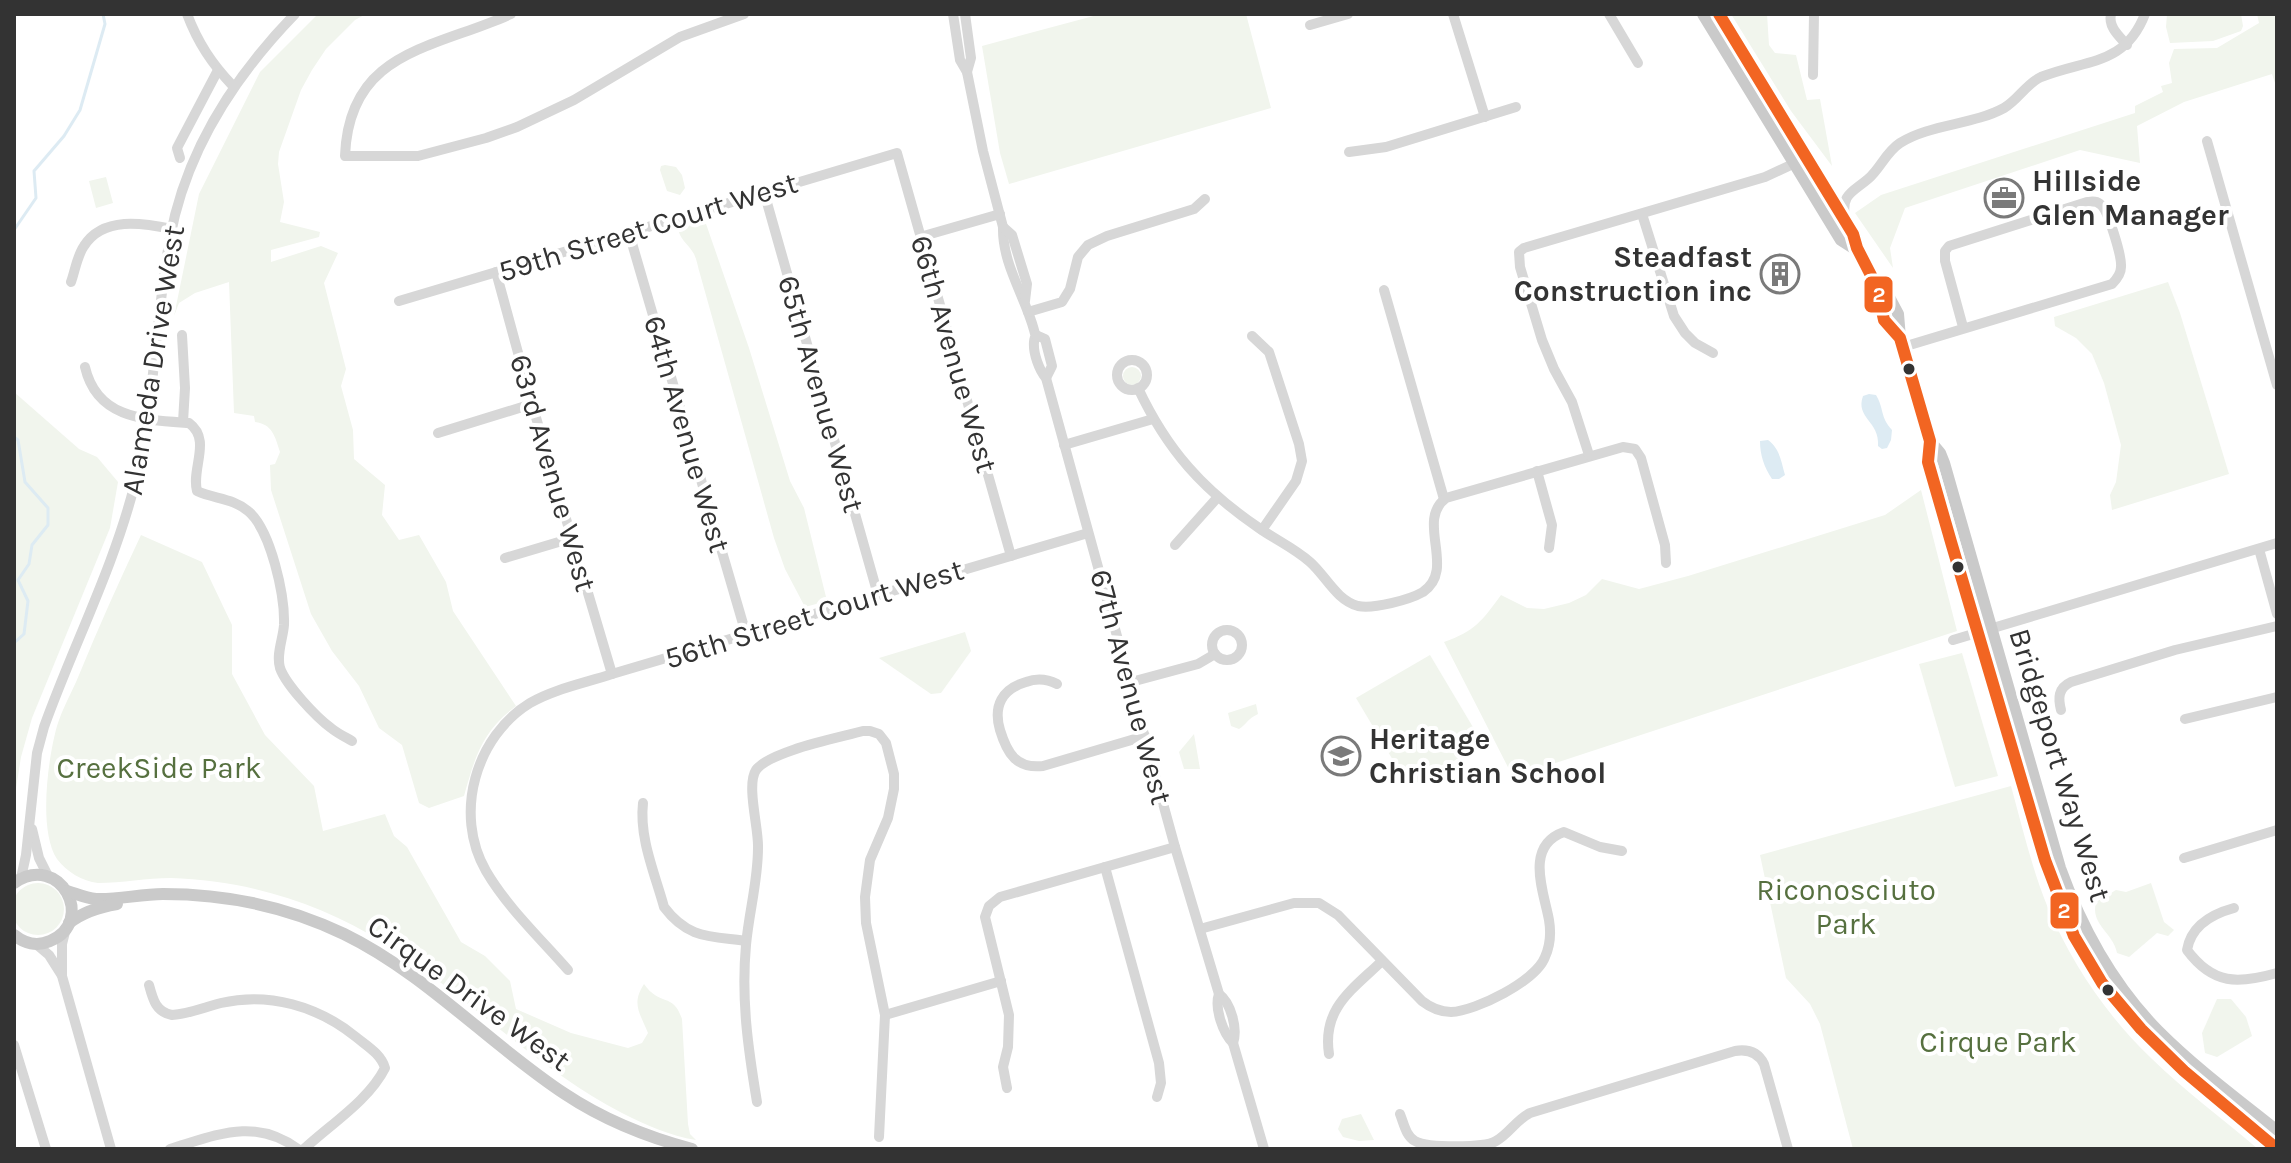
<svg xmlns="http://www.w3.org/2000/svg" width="2291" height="1163" viewBox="0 0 2291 1163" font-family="Karla,sans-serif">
<rect width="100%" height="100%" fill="#fff"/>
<g fill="#f1f5ed">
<path d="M 318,14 L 366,14 L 355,20 L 326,49 L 312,70 L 301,90 L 279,152 L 278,164 L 284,202 L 280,222 L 320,232 L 319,237 L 271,250 L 271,262 L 321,246 L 338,253 L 324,283 L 346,369 L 341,386 L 353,430 L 354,459 L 385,485 L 382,515 L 399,540 L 419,535 L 446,582 L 453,611 L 516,706 C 482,731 475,757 464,796 L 429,808 L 419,803 L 402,745 L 379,728 L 359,686 L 332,651 L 311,614 L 271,490 L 270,465 L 275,464 L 280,452 C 275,436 272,424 255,422 L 254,416 L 234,413 L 229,282 L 195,293 L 179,303 L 174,316 L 199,194 L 260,72 Z"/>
<path d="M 1101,14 L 1246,14 L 1271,108 L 1009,184 L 1000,153 L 982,46 Z"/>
<path d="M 1731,14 L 1767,14 L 1769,45 L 1775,53 L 1796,55 L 1807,100 L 1820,99 L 1832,166 L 1791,111 Z"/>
<path d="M 2167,14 L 2241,14 L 2243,26 L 2241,31 L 2213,41 L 2170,43 L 2166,27 Z"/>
<path d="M 2257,14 L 2277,14 L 2277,89 L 2272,74 L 2184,102 L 2137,126 L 2140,163 L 2080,150 L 1905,208 L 1890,248 L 1893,268 L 1855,213 L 1881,195 L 2135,113 L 2135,106 L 2163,92 L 2161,86 L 2172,83 L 2169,63 L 2174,49 L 2217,48 L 2259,23 Z"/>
<path d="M 665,165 L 676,167 L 682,175 L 685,188 L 680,195 L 667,191 L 660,170 L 661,166 Z"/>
<path d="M 106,177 L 113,203 L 96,208 L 89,181 Z"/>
<path d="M 704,218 L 749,348 L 790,481 L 804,508 L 827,601 L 805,607 L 785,569 L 774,538 L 700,274 C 698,268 697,260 694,254 C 688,243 678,239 678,225 Z"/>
<path d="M 2168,282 L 2180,313 L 2229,474 L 2112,510 L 2110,495 L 2116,482 L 2121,445 L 2104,383 L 2092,354 L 2076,338 L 2055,326 L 2054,317 Z"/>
<circle cx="1132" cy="376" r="9"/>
<path d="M 14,392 L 79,449 L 97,457 L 118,482 L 110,528 L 32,718 L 21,757 L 14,801 Z"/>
<path d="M 1921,490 L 1957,631 L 1513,777 L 1444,642 C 1475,631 1482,621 1501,595 L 1527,608 L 1544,609 L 1569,603 L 1586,595 L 1602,579 L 1639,589 L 1688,576 L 1885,515 Z"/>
<path d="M 141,535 L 202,562 L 232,625 L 232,674 L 265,735 L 314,786 L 323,831 L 385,814 L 394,836 L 407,847 L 461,942 L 485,956 L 510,981 L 516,1009 L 571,1033 L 628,1048 L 642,1043 L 648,1033 C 640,1013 631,1004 644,984 C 660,1007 673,992 682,1019 L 688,1124 L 690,1134 L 696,1140 C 670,1136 646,1125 622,1113 C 535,1068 467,995 384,943 C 321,903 246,880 171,878 C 147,878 122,883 98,883 C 82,881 67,872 57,859 C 38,830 48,758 57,726 C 62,709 72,692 79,675 C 98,628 119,582 141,535 Z"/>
<path d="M 965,632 L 971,651 L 941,693 L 931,694 L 879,658 Z"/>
<path d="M 1962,653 L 1998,776 L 1955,787 L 1919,664 Z"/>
<path d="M 1430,655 L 1483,744 L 1409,787 L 1356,698 Z"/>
<path d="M 1256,704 L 1258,714 C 1247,719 1247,724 1239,729 L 1231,726 L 1228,713 Z"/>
<path d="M 2039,704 L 2046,704 C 2050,713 2053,724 2045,731 L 2042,726 L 2041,718 L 2037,714 L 2037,705 Z"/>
<path d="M 1194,734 L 1200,769 L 1184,769 L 1179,752 Z"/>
<path d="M 2011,786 C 2022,826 2032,869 2048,908 C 2072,964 2107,1016 2151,1058 C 2185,1091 2223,1119 2258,1149 L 1853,1149 L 1820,1024 L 1810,1004 L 1786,978 L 1760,855 Z"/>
<path d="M 2151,883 L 2164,922 L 2174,930 L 2168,936 L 2157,933 L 2129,957 L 2117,953 C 2113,932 2090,925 2096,902 L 2116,890 L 2126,892 Z"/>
<circle cx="38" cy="909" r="26"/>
<path d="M 2217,999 L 2231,999 L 2246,1017 L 2252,1036 L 2217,1057 L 2205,1053 L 2202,1033 Z"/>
<path d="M 1361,1114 L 1374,1140 L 1359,1141 L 1343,1137 L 1338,1129 L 1342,1119 Z"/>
</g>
<g fill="#ddebf3">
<path d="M 1869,394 L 1876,395 C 1884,408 1880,417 1892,430 L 1891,440 L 1887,448 L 1882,449 L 1878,446 C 1880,421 1855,418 1863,396 Z"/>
<path d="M 1768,440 C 1780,449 1781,461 1785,475 L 1779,479 L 1772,479 C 1764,467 1760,455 1760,441 Z"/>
</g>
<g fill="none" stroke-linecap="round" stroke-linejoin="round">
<g stroke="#ddebf3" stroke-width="3">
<path d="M 14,230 L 36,198 L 34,171 L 64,136 L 80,110 L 105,24 L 103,14"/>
<path d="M 14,437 L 18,440 L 25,482 L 48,508 L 48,525 L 32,545 L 29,564 L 18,580 L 28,601 L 24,634 L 14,643"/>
</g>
<g stroke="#d7d7d7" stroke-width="10">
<path d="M 187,14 C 198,43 212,64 233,86"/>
<path d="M 511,14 C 434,49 349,50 345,156 L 418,156 L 486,138 L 517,127 L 574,100 L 680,37 L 744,14"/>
<path d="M 953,14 L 960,60 L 967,72 L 983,151 L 1003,227 C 1002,264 1025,296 1034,330 C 1037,341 1035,332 1034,342 C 1033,353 1039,370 1046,378 L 1175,847 L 1219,994 C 1231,1003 1238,1029 1233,1043"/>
<path d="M 965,14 L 971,58 L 967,72"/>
<path d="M 1453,14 L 1485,117"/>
<path d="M 1609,14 L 1638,63"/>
<path d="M 2111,14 C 2108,27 2119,36 2127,45"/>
<path d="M 1310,25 L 1348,14"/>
<path d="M 1813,75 L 1814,14"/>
<path d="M 2207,141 L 2277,385"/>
<path d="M 1349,152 L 1386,147 L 1516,107"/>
<path d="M 180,158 L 177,148 L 218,70"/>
<path d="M 764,192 L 878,595"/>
<path d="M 1642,214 L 1674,316 L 1685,333 L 1695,343 L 1713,353"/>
<path d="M 1845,217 C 1841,194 1853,192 1868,179 C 1880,169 1886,152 1900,143 C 1930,124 1973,125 2004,108 C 2018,100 2026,84 2041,77 C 2086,59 2125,66 2145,14"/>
<path d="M 1003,227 L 1012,235 L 1027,284 L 1025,301"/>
<path d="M 629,233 L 746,634"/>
<path d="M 920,237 L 1000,214"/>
<path d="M 496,272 L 532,404 L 612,674"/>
<path d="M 71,282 C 75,271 77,256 84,246 C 103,216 143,223 172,229"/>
<path d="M 1384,290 L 1444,499"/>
<path d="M 399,301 L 897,153 L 1011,556"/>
<path d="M 1028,312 L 1062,302 L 1070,289 L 1078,257 L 1088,245 L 1107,236 L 1194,209 L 1205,199"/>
<path d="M 182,335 L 185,388 L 183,422"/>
<path d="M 1036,335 L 1045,339 L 1052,366 L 1046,378"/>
<path d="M 1252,336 L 1269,352 L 1299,444 L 1302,461 L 1296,481 L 1262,530"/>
<path d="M 1903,347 L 2112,284 C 2117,279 2121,274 2121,267 C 2122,257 2108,209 2100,204 C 2095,200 2092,202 2087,202 L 1949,246 L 1945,251 L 1945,261 L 1963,327"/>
<circle cx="1132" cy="375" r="15"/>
<path d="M 85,367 C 97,419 145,420 189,423 C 212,440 191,468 197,491 C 214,499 233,498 248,511 C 271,530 285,596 284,625 C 283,639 276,654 280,668 C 286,685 316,717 331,728 C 337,733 345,737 352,741"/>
<path d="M 1138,388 C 1167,450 1203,490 1259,528 C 1276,540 1294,548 1310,562 C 1326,576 1336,600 1358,606 C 1374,609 1409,600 1423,592 C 1457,569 1415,521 1446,498 L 1623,447 L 1635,449 L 1641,458 L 1665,545 L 1666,563"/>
<path d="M 438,433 L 532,404"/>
<path d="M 1064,445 L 1153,419"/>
<path d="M 1589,455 L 1572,402 L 1554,369 L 1542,340 L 1520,267 L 1519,252 L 1524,248 L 1765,177 L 1793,164"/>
<path d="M 1537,471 L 1552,525 L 1549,548"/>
<path d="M 1175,545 L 1217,498"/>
<path d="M 2259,549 L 2277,614"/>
<path d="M 505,558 L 572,538"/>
<circle cx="1227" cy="645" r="15"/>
<path d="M 1953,640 L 2277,543"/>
<path d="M 1131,682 L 1198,664 L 1215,654"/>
<path d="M 1057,684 C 1047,679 1037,678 1026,682 C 1002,689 993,706 1000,730 C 1007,753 1016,769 1043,766 L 1145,736"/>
<path d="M 2061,710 C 2058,698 2058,688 2071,682 L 2175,650 L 2277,626"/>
<path d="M 2185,719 L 2277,697"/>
<path d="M 643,803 C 639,838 655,874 664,907 C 688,939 710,936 746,941"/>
<path d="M 32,829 L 39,858 L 48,876"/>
<path d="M 2184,858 L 2277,830"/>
<path d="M 1105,867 L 1159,1063 L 1161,1083 L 1157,1097"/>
<path d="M 21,878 L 26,855 L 37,753 L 44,727 C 73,646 114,567 135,483 C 155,403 155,319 170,238 C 186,151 234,77 295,14"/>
<path d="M 2234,908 C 2212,914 2191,926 2187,950 C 2213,985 2238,984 2277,973"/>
<path d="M 66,928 L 62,944 L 62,976 L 111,1149"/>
<path d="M 1200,929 L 1294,903 L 1319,903 L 1338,915 L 1422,1001 C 1431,1008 1440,1012 1451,1012 C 1476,1011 1536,981 1545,957 C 1550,946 1551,932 1549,920 C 1544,892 1524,846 1564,832 L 1600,847 L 1622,851"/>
<path d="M 36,944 L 49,955 L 61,974"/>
<path d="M 568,970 C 540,938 507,907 486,871 C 453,814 476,736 530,703 C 554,689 585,683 612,674 L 1088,533"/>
<path d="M 149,985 C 153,1000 156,1012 172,1015 C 189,1014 205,1007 221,1003 C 269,992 318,1006 356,1037 C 367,1046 381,1054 385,1068 C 369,1100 331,1124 304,1149"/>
<path d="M 1219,994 C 1214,1008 1223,1033 1233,1043 L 1264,1149"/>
<path d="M 885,1015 L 1001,981"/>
<path d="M 14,1045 L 46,1149"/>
<path d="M 1329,1054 C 1322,1008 1352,990 1382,961"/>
<path d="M 1007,1088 L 1003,1067 L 1008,1047 L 1009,1015 L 985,917 L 989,906 L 1000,897 L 1175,847"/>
<path d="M 757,1102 C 748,1048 741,999 746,945 C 749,912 758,881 758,848 C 759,829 746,785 756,770 C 770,751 838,738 863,731 L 870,731 L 879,734 L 886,743 L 894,774 L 894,789 L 888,818 L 870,860 L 865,897 L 866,923 L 885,1015 L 879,1137"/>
<path d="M 1400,1114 C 1404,1124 1406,1136 1415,1141 C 1427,1148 1485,1148 1496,1141 C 1509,1134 1516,1120 1530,1113 L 1735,1051 C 1747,1049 1758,1052 1764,1064 L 1788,1149"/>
<path d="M 170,1149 C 217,1135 254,1117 298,1149"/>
</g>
<g stroke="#cacaca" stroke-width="12">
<path d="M 1703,14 L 1841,240 L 1855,249"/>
<path d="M 1719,14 L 1853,234 C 1856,254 1870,268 1877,287 C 1885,310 1875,320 1900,338"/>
<path d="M 1878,289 L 1889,297 L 1898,314 L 1900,338 L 1930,441 L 1940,453 L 1944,463 L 2060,868 C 2082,929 2113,985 2158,1031 C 2195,1068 2237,1099 2277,1131"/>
<path d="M 1930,441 L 1928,462 C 1958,568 1990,675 2022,781 C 2042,851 2059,922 2102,983 C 2150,1049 2215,1097 2277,1149"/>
<path d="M 14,883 C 60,851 97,922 50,941 C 37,947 24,943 14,935"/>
<path d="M 67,891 C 77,894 86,898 96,899 C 118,900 140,894 163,894 C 226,894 286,906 344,934 C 426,974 489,1044 565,1094 C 604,1120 647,1137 692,1149"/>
<path d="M 69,923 C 83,912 99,907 117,904"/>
</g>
<g stroke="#fff" stroke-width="18">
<path id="bus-1" d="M 1719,14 L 1853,234 L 1857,248 L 1877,287 L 1884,320 L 1900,338 L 1930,441 L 1928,462 L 1951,542 L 2045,860 L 2074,936 L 2102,983 L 2141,1029 L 2184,1071 L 2277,1149"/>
</g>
<use href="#bus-1" stroke="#f26522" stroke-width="12"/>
</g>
<defs>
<g id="office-ring" transform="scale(2)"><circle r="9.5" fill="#fff" stroke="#7a7a7a" stroke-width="1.5"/><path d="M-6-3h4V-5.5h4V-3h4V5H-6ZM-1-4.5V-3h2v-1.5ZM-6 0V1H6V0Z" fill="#7a7a7a"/></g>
<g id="building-ring" transform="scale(2)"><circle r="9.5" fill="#fff" stroke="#7a7a7a" stroke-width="1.5"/><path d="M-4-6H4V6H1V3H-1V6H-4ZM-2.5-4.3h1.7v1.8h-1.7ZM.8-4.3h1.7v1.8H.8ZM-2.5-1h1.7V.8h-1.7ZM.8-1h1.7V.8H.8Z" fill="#7a7a7a"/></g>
<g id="school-ring" transform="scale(2)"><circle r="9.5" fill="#fff" stroke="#7a7a7a" stroke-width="1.5"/><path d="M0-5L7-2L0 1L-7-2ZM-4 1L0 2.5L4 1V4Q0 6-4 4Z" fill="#7a7a7a"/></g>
</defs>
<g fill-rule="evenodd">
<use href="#office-ring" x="2004" y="198"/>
<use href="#building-ring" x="1780" y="274"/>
<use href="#school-ring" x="1341" y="756"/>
</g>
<g fill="#333" stroke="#fff" stroke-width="3">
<circle cx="1909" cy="369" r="7"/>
<circle cx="1958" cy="567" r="7"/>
<circle cx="2108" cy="990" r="7"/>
</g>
<g text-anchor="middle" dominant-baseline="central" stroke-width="8" stroke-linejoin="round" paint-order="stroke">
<g font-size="30" font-weight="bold" fill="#333" stroke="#fff" text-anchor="start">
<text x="2032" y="181">Hillside<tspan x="2032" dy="34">Glen Manager</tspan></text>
<text x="1752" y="257" text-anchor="end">Steadfast<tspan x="1752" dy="34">Construction inc</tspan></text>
<text x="1369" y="739">Heritage<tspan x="1369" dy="34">Christian School</tspan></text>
</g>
<g font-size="30" fill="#333" stroke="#fff">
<text transform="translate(648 227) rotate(-17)">59th Street Court West</text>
<text transform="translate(954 354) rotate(74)">66th Avenue West</text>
<text transform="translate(153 360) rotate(-81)">Alameda Drive West</text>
<text transform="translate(821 394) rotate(74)">65th Avenue West</text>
<text transform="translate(687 434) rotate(74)">64th Avenue West</text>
<text transform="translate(553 473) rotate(74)">63rd Avenue West</text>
<text transform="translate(814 614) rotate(-17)">56th Street Court West</text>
<text transform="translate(1131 687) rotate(75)">67th Avenue West</text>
<text transform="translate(2060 765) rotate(73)">Bridgeport Way West</text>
<text transform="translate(469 993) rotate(36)">Cirque Drive West</text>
</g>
<g font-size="30" fill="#56703f" stroke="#fff">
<text x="159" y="768">CreekSide Park</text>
<text x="1846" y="890">Riconosciuto<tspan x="1846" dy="34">Park</tspan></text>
<text x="1998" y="1042">Cirque Park</text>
</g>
</g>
<g stroke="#fff" stroke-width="3">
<rect x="1863" y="275" width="31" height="39" rx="8" fill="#f26522"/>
<rect x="2049" y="891" width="31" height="39" rx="8" fill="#f26522"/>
</g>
<g font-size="22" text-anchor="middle" font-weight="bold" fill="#fff">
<text x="1879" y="302">2</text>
<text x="2064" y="918">2</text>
</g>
<rect width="2291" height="1163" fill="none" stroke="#333333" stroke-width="32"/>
</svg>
